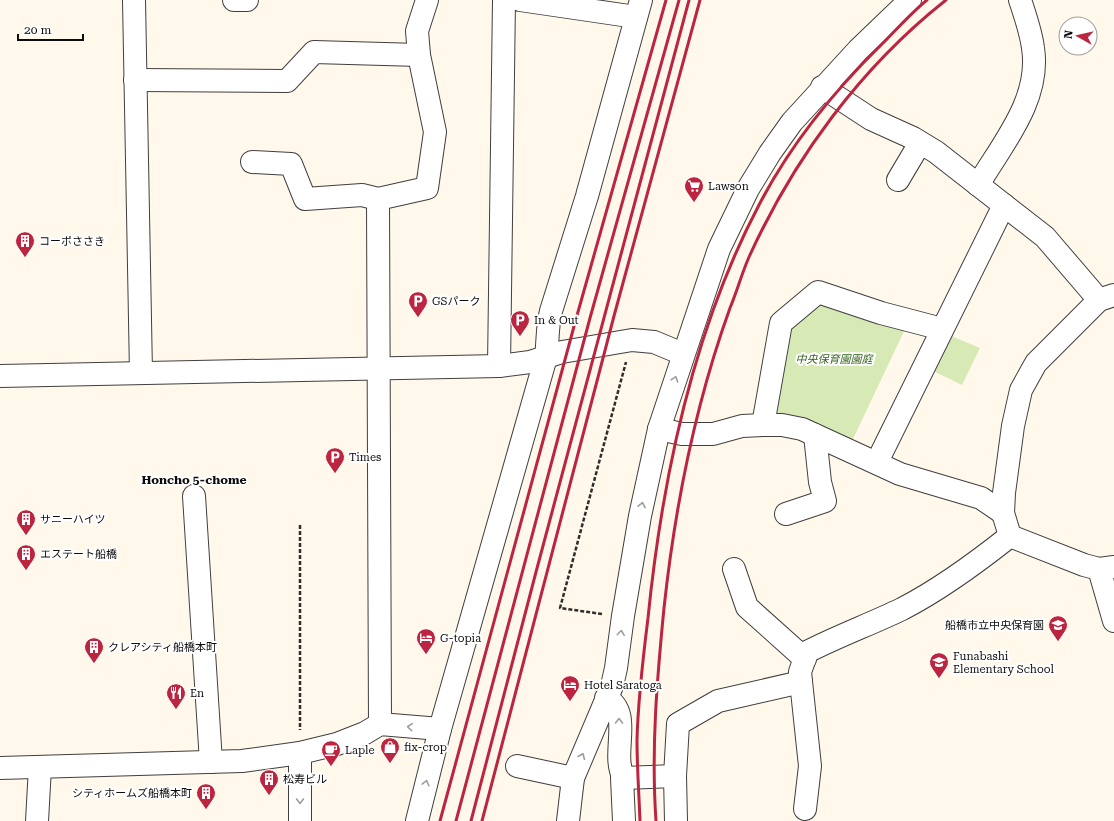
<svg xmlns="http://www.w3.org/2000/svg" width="1114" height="821" viewBox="0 0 1114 821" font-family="'Roboto Serif','Noto Sans JP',serif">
<rect width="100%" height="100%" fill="#fff8eb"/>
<g fill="#d7e9b5">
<path d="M 817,298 L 907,325 L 852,441 L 771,416 L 789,323 Z"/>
<path d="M 944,333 L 980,348 L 962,385 L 927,368 Z"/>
</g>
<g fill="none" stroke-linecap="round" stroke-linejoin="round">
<g stroke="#3f3f3f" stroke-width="24">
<g id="minor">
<path d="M 134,0 L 141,373"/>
<path d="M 234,0 L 247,0"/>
<path d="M 520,0 L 636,17"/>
<path d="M 135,80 L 287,81 L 314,52 L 419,55"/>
<path d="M 822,87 L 871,119 L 913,138 L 936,152 L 1045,237 L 1099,300"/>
<path d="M 252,162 L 291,164 L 305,199 L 362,195 L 378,199 L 427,188 L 435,132 L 419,55 L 417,31 L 427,0"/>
<path d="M 898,180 L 920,143"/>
<path d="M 978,185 C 1003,143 1041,99 1033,48 C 1031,32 1025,15 1020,0"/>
<path d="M 378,199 L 380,724"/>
<path d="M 1114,295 L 1099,300 L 1036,363 L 1021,390 L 1013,426 L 1004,493 L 1003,513 L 1010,536 L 1084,565 L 1099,569 L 1114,567"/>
<path d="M 499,366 L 504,0"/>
<path d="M 0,376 L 499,366 L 530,362 L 562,352 L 632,340 L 654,342 L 683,354"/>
<path d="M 763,425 L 781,323 L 818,292 L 881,313 L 942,329"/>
<path d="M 659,429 L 682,434 L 713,434 L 742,426 L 763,425 L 782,425 L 802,429 L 900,474 L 981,498 L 1003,513"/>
<path d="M 877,462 L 1004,205"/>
<path d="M 194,496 L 211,762"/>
<path d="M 786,514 L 825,501 L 820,482 L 815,435"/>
<path d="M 734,569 L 747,607 L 805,659"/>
<path d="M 1099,569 L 1114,621"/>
<path d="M 606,698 C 634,713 610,754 624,778 L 675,776"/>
<path d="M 517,766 L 573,778"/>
<path d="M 0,768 L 242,761 L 300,753 L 337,744 L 365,733 L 380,724 L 440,729"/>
<path d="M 622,778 L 624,821"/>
<path d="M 805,809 L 810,766 L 800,672 L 807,652 C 838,636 871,624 902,609 C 941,589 976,563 1010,536"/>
<path d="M 37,821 L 40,767"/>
<path d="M 300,821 L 300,753"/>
<path d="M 417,821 L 440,729 L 546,357 C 548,342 547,326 551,311 L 587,196 L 641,0"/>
<path d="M 568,821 L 573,778 L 612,686 L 616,668 L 623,616 L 640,516 L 659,429 L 719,249 L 748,189 L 770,153 L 792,122 L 858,50 L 910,0"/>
<path d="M 676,821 L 675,776 L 678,724 L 718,701 L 801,682"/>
</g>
</g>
<g stroke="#2e2e2e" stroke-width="2.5" stroke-dasharray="4 2" stroke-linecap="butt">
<path d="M 300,525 L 300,730"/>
<path d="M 602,614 L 560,608 L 626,362"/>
</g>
<use href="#minor" stroke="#fff" stroke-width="22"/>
<g stroke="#bb2540" stroke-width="3">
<path d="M 440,821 L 576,319 L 666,0"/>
<path d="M 456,821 L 590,318 L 679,0"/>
<path d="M 471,821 L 536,572 L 689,0"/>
<path d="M 482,821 L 614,316 L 700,0"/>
<path d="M 640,821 C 639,794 637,767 637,740 C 638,699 643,658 648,618 C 662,479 693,330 759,205 C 790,145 834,91 882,44 C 897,29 911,13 927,0"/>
<path d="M 656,821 C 651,750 657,679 664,608 C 675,506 695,405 730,308 C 737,291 742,273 749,257 C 794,158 861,67 946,0"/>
</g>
</g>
<defs><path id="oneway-chevron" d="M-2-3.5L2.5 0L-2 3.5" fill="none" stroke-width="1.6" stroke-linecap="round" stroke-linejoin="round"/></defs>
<g stroke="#9e9e9e">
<use href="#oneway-chevron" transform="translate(675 379) rotate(-72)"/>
<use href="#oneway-chevron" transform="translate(642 505) rotate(-78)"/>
<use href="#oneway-chevron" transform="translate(621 633) rotate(-83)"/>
<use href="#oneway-chevron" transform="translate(619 721) rotate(-90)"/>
<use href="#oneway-chevron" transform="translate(410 727) rotate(-175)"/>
<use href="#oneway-chevron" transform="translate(582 756) rotate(-67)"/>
<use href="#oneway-chevron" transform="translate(426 783) rotate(-76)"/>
<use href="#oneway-chevron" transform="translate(300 801) rotate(90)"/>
</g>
<defs>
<g id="supermarket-pin" transform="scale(1)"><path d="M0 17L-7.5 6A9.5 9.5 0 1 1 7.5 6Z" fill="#bb2540" stroke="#fff"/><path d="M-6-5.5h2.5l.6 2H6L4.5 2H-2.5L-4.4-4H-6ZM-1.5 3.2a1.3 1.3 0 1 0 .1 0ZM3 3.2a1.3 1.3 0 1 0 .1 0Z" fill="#fff"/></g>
<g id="building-pin" transform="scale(1)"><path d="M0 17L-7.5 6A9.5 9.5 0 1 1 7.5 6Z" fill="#bb2540" stroke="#fff"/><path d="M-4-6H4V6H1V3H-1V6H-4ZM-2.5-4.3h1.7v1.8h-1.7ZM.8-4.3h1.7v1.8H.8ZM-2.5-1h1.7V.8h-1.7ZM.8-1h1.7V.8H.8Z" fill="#fff"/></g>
<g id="parking-pin" transform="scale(1)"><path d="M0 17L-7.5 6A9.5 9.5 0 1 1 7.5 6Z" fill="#bb2540" stroke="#fff"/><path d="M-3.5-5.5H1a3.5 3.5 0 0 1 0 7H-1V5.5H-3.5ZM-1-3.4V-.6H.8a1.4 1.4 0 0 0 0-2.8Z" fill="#fff"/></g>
<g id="school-pin" transform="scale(1)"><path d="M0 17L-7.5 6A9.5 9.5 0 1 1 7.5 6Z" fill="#bb2540" stroke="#fff"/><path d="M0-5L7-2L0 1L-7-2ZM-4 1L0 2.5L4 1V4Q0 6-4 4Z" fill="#fff"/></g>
<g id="hotel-pin" transform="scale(1)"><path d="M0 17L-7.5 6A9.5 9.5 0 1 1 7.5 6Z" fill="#bb2540" stroke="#fff"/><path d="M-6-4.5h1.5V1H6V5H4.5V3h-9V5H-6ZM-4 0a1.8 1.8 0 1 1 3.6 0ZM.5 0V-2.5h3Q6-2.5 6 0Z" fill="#fff"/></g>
<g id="restaurant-pin" transform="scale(1)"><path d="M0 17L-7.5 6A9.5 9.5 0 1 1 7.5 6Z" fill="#bb2540" stroke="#fff"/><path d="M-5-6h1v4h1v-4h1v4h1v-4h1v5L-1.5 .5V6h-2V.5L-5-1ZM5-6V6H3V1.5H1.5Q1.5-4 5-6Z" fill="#fff"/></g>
<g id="shop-pin" transform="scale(1)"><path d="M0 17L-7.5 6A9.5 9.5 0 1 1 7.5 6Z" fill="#bb2540" stroke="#fff"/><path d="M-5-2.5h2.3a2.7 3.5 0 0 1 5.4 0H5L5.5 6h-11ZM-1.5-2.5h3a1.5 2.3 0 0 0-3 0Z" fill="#fff"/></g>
<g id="cafe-pin" transform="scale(1)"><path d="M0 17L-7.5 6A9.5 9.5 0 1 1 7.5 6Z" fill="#bb2540" stroke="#fff"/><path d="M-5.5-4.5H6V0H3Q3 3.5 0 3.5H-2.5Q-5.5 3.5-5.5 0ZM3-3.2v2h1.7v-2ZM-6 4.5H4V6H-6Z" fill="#fff"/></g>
</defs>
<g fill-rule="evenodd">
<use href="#supermarket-pin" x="694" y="186"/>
<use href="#building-pin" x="25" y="241"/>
<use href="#parking-pin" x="418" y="301"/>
<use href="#parking-pin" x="520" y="320"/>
<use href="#parking-pin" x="335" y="457"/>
<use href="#building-pin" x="26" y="519"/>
<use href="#building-pin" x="26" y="554"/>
<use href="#school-pin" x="1058" y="625"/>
<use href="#hotel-pin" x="426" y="638"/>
<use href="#building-pin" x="94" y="647"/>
<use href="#school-pin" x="939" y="662"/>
<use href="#hotel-pin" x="570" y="685"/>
<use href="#restaurant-pin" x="176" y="693"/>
<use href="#shop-pin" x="390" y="747"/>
<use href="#cafe-pin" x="331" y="750"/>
<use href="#building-pin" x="269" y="779"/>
<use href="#building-pin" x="206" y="793"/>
</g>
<g text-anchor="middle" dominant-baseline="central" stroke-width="4" stroke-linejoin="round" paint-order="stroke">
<g font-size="11" fill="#0c0c0c" stroke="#fff" text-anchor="start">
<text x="708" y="186">Lawson</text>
<text x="39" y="241">コーポささき</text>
<text x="432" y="301">GSパーク</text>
<text x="534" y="320">In &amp; Out</text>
<text x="349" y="457">Times</text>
<text x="40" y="519">サニーハイツ</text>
<text x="40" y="554">エステート船橋</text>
<text x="1044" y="625" text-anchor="end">船橋市立中央保育園</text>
<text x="440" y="638">G-topia</text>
<text x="108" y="647">クレアシティ船橋本町</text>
<text x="953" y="656">Funabashi<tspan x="953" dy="13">Elementary School</tspan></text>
<text x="584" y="685">Hotel Saratoga</text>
<text x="190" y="693">En</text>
<text x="404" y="747">fix-crop</text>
<text x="345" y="750">Laple</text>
<text x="283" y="779">松寿ビル</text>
<text x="192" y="793" text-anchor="end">シティホームズ船橋本町</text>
</g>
<g font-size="11" font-style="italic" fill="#35631d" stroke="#fff">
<text x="834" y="359">中央保育園園庭</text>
</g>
<g font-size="12" font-weight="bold" fill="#0c0c0c" stroke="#fff">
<text x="194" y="480">Honcho 5-chome</text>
</g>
</g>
<g transform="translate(1078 36) rotate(278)"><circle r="19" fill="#ffffff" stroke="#9e9e9e"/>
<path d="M0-3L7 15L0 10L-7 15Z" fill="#bb2540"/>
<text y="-6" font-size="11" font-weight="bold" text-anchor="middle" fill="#0c0c0c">N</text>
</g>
<path d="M18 34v6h65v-6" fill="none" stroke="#0c0c0c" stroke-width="2"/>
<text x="24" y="34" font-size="12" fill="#0c0c0c" stroke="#ffffff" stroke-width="3" paint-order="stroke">20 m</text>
</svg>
